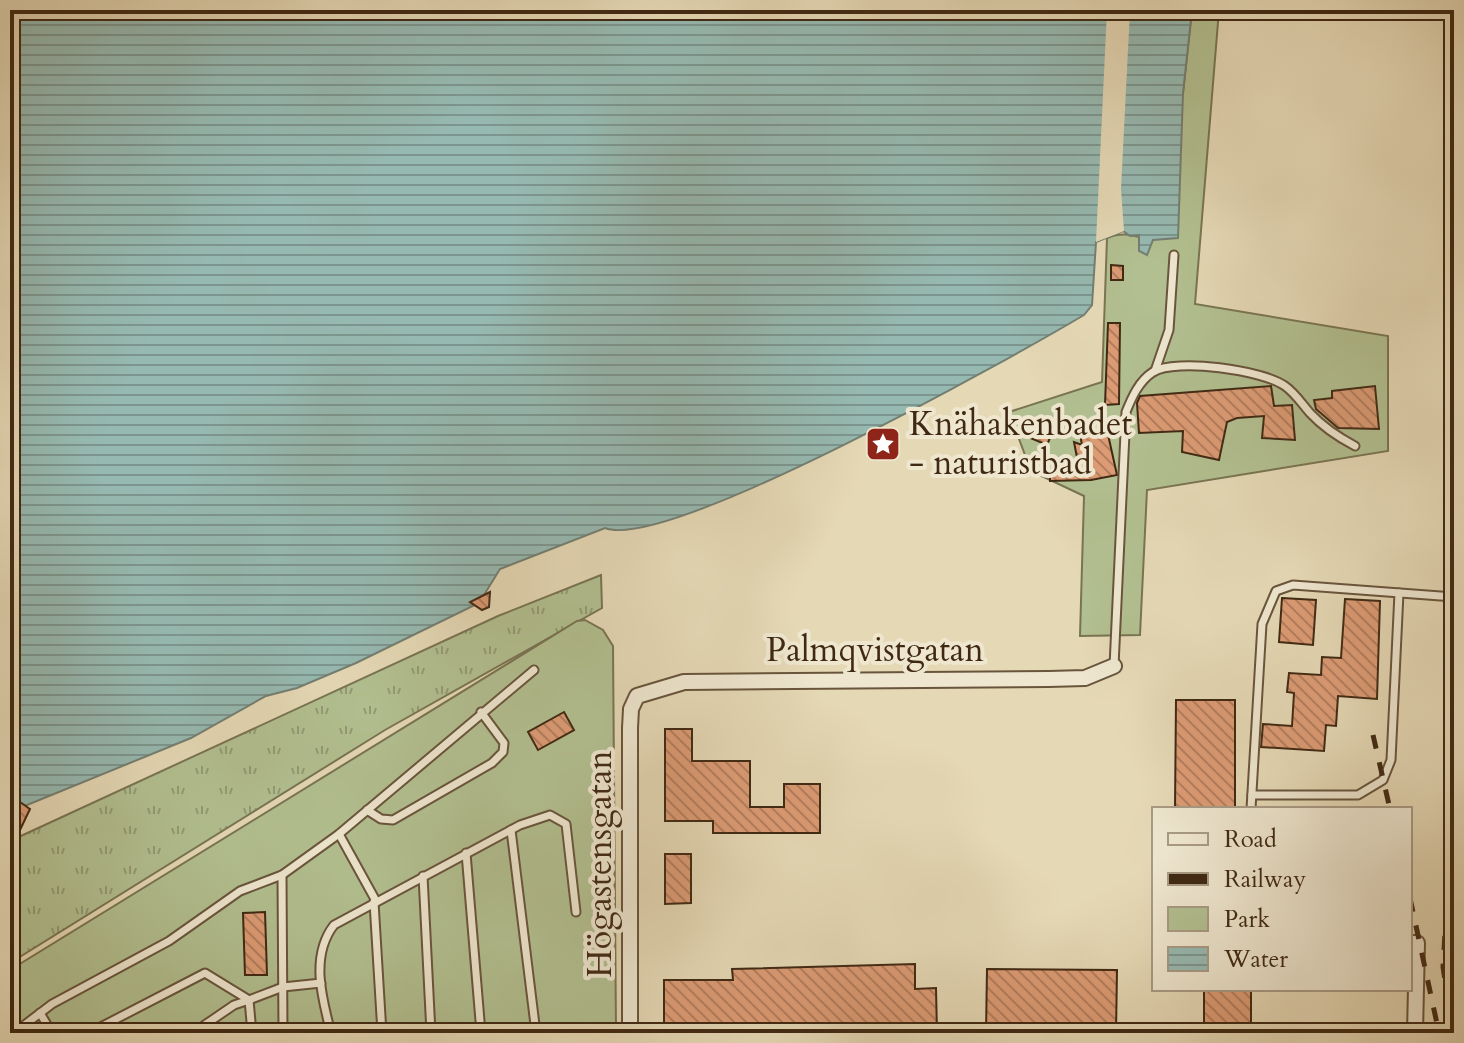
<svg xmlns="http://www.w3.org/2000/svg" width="1464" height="1043" viewBox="0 0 1464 1043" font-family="Cardo,serif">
<defs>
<pattern id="grass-tufts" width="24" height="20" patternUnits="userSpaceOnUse" patternTransform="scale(2)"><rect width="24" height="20" fill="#b2bf90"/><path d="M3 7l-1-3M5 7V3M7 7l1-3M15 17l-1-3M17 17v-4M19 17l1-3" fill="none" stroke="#929b74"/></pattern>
<pattern id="water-rules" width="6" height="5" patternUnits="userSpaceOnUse" patternTransform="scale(2)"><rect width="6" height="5" fill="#96b9b1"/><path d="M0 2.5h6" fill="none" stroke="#7c968f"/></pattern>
<pattern id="building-back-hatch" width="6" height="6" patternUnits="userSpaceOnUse" patternTransform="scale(2)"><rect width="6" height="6" fill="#dc9b74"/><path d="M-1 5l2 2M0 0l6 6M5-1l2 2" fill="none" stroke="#b47e5e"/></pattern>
</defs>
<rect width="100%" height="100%" fill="#e5d8b5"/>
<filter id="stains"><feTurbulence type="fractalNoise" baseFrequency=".0025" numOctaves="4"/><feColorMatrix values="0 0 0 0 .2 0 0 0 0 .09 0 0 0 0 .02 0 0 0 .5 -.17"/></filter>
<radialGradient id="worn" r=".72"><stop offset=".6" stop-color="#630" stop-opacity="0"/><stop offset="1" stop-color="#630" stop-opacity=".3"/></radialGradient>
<path fill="url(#grass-tufts)" stroke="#797452" stroke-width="2" d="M 601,575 L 602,608 L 385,730 L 10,963 L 10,841 L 498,616 Z"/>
<g fill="#b2bf90" stroke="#797452" stroke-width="2">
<path d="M 1192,10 L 1219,10 L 1195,304 L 1388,336 L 1388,451 L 1147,490 L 1140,635 L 1080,636 L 1084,496 L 1031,471 L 1009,412 L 1102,382 L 1107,238 C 1132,228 1142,243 1159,238 L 1183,93 Z"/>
<path d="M 585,620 L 603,630 L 613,646 L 616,1033 L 10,1033 L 10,970 L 577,621 Z"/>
</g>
<path fill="url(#water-rules)" stroke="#747f72" stroke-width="2" d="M 10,10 L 1192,10 L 1183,93 L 1178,238 L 1153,240 L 1147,255 L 1139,251 L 1139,235 L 1130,236 L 1123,231 L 1096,242 L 1092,305 L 1084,315 C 1015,356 667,552 605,528 L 500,569 L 479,603 L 356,663 L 297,688 L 266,696 L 191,738 L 10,812 Z"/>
<path fill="#e5d8b5" d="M 1107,10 L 1130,10 L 1121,189 L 1124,231 L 1096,242 Z"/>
<g fill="url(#building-back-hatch)" stroke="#402913" stroke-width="2">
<path d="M 1111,265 L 1123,266 L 1123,280 L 1111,280 Z"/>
<path d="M 1108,323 L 1120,323 L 1119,404 L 1105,405 Z"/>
<path d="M 1271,386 L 1274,406 L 1292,405 L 1295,440 L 1262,438 L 1264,416 L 1237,418 L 1227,422 L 1219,460 L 1182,452 L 1183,431 L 1139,433 L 1137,403 L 1140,396 Z"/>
<path d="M 1375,386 L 1379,429 L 1338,428 L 1316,409 L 1314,400 L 1332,398 L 1332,391 Z"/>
<path d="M 1033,425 L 1052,433 L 1047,445 L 1028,437 Z"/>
<path d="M 1107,430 L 1117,475 L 1091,480 L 1050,481 L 1050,469 L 1079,468 L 1074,442 L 1082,445 L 1080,434 Z"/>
<path d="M 490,592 L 489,607 L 482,610 L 470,602 Z"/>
<path d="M 1282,598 L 1316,600 L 1313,645 L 1279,642 Z"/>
<path d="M 1345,599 L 1380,601 L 1377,699 L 1338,696 L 1336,726 L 1326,725 L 1324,751 L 1261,747 L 1263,724 L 1292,726 L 1294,693 L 1287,692 L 1289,673 L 1321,675 L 1322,657 L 1341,658 Z"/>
<path d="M 1176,700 L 1235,700 L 1235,809 L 1175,809 Z"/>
<path d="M 564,712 L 574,730 L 538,750 L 528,732 Z"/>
<path d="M 665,729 L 692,729 L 692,761 L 750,761 L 750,807 L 784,807 L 784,784 L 820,784 L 820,833 L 713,833 L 713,821 L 665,821 Z"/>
<path d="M 10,795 L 30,809 L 20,830 L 10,835 Z"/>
<path d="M 665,854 L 691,854 L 691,903 L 665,904 Z"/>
<path d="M 265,912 L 267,975 L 245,975 L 243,913 Z"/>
<path d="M 915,964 L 915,989 L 936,988 L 937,1033 L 664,1033 L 664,980 L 733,980 L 732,969 Z"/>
<path d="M 987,969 L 1117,970 L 1116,1033 L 986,1033 Z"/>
<rect x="1204" y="989" width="47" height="44"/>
</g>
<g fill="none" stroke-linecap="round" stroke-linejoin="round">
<g stroke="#69553c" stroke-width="11">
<g id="lane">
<path d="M 1155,371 L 1169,330 L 1174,255"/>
<path d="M 1114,666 L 1126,412 C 1132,397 1139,381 1153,372 C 1176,358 1263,370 1285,386 C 1295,393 1302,404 1310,413 C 1323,427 1338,437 1355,446"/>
<path d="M 1252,795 L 1358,795 L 1383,780 L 1391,760 L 1399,593"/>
<path d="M 1251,809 L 1262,624 L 1276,591 L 1293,585 L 1454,597"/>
<path d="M 367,810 L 381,819 L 393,820 L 492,763 L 503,752 L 504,743 L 481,712"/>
<path d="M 511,830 L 536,1033"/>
<path d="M 339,834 L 376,901"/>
<path d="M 466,853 L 481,1033"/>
<path d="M 282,875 L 283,1033"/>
<path d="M 423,876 L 431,1033"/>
<path d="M 374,902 L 382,1033"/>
<path d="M 40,1013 L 52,1033"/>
<path d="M 14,1033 L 52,1004 L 169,941 L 240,891 L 282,875 L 339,834 L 534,670"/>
<path d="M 89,1033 L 205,973 L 249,1000 L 283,987 L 321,983"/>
<path d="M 193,1033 L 234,1005 L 249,1000 L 252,1033"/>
<path d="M 331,1033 C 322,998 310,956 334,925 L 520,825 L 550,815 L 566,824 L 576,912"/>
</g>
</g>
<g stroke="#69553c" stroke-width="18">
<g id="street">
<path d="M 1410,943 L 1417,943 L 1415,1033"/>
<path d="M 630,1033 L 630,728 L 631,709 L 637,696 L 684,682 L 1049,679 L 1085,678 L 1114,666"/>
</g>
</g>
<use href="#lane" stroke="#eee6cf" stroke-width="7"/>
<use href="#street" stroke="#eee6cf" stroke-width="14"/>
<g stroke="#402913" stroke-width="5" stroke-dasharray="14 14" stroke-linecap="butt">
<path d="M 1373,735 L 1390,809"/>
<path d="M 1410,898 L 1439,1033"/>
<path d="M 1453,1033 L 1443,967 L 1454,777"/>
</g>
</g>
<defs>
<g id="sight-square" transform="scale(1.8)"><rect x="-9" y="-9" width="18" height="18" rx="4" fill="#8f2418" stroke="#eee6cf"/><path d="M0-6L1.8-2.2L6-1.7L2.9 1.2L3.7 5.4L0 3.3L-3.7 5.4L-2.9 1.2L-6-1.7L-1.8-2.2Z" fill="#fff"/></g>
</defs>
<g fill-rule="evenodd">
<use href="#sight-square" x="883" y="444"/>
</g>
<g text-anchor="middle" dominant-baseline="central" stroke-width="8" stroke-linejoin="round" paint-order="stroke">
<g font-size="34" fill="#402913" stroke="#eee6cf" text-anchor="start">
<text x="909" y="424">Knähakenbadet<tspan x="909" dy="39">- naturistbad</tspan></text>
</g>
<g font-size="34" fill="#402913" stroke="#eee6cf">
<text x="875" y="650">Palmqvistgatan</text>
<text transform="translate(600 864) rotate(-90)">Högastensgatan</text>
</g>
</g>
<rect width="1464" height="1043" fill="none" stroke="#e5d8b5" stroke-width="40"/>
<rect x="12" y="12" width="1440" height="1019" fill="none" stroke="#402913" stroke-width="4"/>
<rect x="20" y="20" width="1424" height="1003" fill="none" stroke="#402913" stroke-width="2"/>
<rect x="1152" y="807" width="260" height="184" fill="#eee6cf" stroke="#a89a84" stroke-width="2"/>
<rect x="1168" y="833" width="40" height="12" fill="#eee6cf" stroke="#a89a84" stroke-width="2"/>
<text x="1224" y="847" font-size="24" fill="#402913">Road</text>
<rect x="1168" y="873" width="40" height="12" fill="#402913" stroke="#a89a84" stroke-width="2"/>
<text x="1224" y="887" font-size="24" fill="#402913">Railway</text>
<rect x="1168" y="907" width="40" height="24" fill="#b2bf90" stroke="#a89a84" stroke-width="2"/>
<text x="1224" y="927" font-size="24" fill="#402913">Park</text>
<rect x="1168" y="947" width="40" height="24" fill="url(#water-rules)" stroke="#a89a84" stroke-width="2"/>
<text x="1224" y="967" font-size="24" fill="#402913">Water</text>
<rect width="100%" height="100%" filter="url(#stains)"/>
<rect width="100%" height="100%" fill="url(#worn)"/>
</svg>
